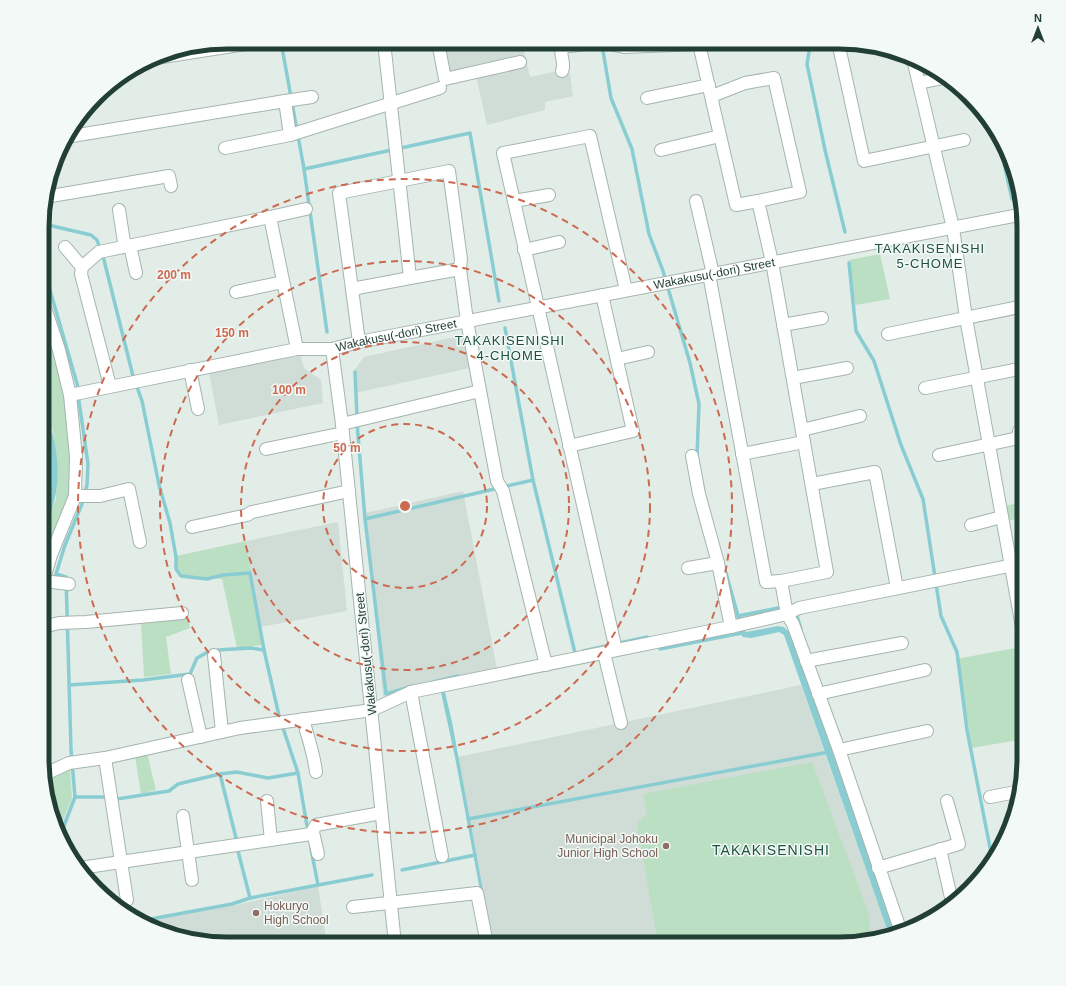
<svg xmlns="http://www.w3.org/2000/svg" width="1066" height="986" viewBox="0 0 1066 986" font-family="Helvetica,sans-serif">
<rect width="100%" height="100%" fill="#e2ede7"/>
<g fill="#d0ddd6">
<path d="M 432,42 L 579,42 L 524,51 L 530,77 L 557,71 L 570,74 L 573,96 L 545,102 L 545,110 L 487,125 L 476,76 L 440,85 Z"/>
<path d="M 464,335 L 470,368 L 355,393 L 353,372 L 364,357 Z"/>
<path d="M 300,354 L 304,368 L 321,380 L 323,403 L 219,425 L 209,372 Z"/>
<path d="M 463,491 L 497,669 L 383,696 L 365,513 Z"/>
<path d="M 338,522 L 347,611 L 260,627 L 246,541 Z"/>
<path d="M 801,685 L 889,935 L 851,944 L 493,944 L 458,757 Z"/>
<path d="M 318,886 L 327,944 L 226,944 L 145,925 L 141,922 L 236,905 Z"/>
</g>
<g fill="#bbdfc2">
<path d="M 880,254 L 890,299 L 855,305 L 849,260 Z"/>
<path d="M 45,323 L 66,397 L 70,424 L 71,496 L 43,566 L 44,532 L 56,499 L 53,431 L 44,408 Z"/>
<path d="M 1024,502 L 1024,517 L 1007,521 L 1004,506 Z"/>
<path d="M 246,541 L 263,645 L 237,648 L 222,579 L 184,576 L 176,567 L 176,556 Z"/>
<path d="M 187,617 L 190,628 L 166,637 L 171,674 L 144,677 L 141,624 Z"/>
<path d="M 1021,647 L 1024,666 L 1024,739 L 972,748 L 956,659 Z"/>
<path d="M 147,753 L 156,790 L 141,794 L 135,756 Z"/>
<path d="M 812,762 L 870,917 L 869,933 L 821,944 L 658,944 L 637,824 L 647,813 L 643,794 Z"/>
<path d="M 70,767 L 72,798 L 60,828 L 55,826 L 49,799 L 52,772 Z"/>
</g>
<g fill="#89cdd3">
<path d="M 44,408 C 61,452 63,488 44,532 Z"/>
<path d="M 778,626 L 784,627 L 793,636 L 896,933 L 889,935 L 784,635 L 779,632 L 751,638 L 743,637 L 737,631 L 744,630 L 746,632 Z"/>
<path d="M 440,688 L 444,688 L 452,722 L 493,944 L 490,944 L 455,757 Z"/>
</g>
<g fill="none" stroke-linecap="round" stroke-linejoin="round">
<g stroke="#89cdd3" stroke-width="3.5">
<path d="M 281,42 L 304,169 L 327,332"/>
<path d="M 808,42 L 809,52 L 807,64 L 825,150 L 845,232"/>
<path d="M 602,45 L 611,98 L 632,149 L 649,234 L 663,271 L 690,363 L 699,404 L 697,456"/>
<path d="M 998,137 L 1012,199"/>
<path d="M 304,169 L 470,133 L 499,301"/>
<path d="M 45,222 L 48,225 L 91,235 L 97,240 L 104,260 L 133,376"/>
<path d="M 1021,229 L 1024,238"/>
<path d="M 849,263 L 856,331 L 874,361 L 901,445 L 923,499 L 941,616 L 957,652 L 967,730 L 992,858"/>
<path d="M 45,273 L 78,387"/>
<path d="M 505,328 L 533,480 L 575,653"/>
<path d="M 355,372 L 357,417"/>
<path d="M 137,387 L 142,401 L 159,485 L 170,523 L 176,557 L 176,569 L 181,576 L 207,579 L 223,575 L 250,573 L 264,650 L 280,720"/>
<path d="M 357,423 L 365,519 L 386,694 L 413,686"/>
<path d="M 365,519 L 533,480"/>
<path d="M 726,573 L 740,623"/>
<path d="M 796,613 L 801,629"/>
<path d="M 738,616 L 778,608"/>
<path d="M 660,649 L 742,633"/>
<path d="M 217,650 L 251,648 L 264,650"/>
<path d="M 583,651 L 647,637 L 649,639"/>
<path d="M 433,682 L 458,676"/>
<path d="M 69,685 L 143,680 L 190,674 L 197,658 L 206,653"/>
<path d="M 282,725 L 298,773 L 307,826"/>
<path d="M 220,774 L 236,838"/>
<path d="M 75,797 L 105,797"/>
<path d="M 117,799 L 169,791 L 178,784 L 220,774 L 237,772 L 268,778 L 298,773"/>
<path d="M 468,819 L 829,752"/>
<path d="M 60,836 L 75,797 L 71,750 L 66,577 L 56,574 L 65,545 L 82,504 L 87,485 L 88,464 L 79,401"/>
<path d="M 311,849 L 318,885 L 372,875"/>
<path d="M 238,851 L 250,898 L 318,885"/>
<path d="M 402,870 L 475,855"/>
<path d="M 140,921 L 232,904 L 250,898"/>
</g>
<g stroke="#a5b5ae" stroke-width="14">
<g id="minor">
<path d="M 384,42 L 410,278 L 460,269 L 467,321 L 497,481 L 503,491 L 546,665"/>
<path d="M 438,42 L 445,79 L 520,62"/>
<path d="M 601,42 L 624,47 L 699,44"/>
<path d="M 700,42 L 699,44 L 736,205 L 758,201 L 772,262 L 827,572 L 781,581 L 787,614 L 793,624 L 839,750 L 901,932"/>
<path d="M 838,42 L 864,161 L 964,140"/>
<path d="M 156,58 L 259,42"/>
<path d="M 913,59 L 953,228 L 966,318 L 1024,638"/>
<path d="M 562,71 C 566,63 559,56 562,47 L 599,42"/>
<path d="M 919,83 L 943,78"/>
<path d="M 712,96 L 745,83 L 774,78 L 800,192 L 758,201"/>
<path d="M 647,98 L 709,85"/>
<path d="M 285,101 L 312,97"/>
<path d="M 66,137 L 285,101 L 290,135 L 440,88"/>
<path d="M 225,148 L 290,135"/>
<path d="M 661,150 L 720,136"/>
<path d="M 45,197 L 169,176 L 171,186"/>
<path d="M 514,201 L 549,195"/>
<path d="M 696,201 L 713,274"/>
<path d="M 119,210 L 124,242 L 131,250 L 136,273"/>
<path d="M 270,217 L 306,209"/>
<path d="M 65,247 L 82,267"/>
<path d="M 524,250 L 559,242"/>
<path d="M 709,274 L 766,582 L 781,581"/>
<path d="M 352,289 L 339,193 L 449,171 L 461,259 L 460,269"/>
<path d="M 236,292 L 283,282"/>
<path d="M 783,325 L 822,318"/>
<path d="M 888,334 L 1024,306"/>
<path d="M 359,342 L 352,289 L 410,278"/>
<path d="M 617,359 L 648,352"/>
<path d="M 190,370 L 198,409"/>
<path d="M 793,378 L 847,368"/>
<path d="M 110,386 L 81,274 L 82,267 L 99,252 L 270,217 L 297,349"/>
<path d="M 925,388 L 1024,368"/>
<path d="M 70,395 L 297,349 L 332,349"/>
<path d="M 342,424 L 480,391"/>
<path d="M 802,430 L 860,416"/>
<path d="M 569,446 L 633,431 L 602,295"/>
<path d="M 266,449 L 343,433"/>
<path d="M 742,454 L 804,442"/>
<path d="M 939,455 L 1018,438 L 1019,431 L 1024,430"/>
<path d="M 692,456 L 699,494 L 718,563 L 731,627"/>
<path d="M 812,484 L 875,472 L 897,588"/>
<path d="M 75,496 L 100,496 L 129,489 L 140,542"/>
<path d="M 971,525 L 1002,517"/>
<path d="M 192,527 L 247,515 L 252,512 L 349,491"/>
<path d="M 688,568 L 718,563"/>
<path d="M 44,581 L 69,584"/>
<path d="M 43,582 L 51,555 L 75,496 L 76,457 L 70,395 L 59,350 L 45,308"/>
<path d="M 43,627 L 59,623 L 86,622 L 182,613"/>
<path d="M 616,650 L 503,153 L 590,136 L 626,290"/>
<path d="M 604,653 L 621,723"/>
<path d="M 214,655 L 222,732"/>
<path d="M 806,661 L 902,643"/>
<path d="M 188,680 L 201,737"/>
<path d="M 411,692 L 442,856"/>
<path d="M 818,694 L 925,670"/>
<path d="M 303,719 C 308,738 314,754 316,772"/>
<path d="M 839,750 L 927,731"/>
<path d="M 105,758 L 127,900"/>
<path d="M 43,775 L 69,763 L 105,758 L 240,728 L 372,710 L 411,692 L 735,626 L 787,614 L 799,608 L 1024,563"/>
<path d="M 990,797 L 1016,792"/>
<path d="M 267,801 L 271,840"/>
<path d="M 183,816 L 192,880"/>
<path d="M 313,832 L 318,854"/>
<path d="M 940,849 L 952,902"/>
<path d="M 80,868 L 311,834 L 316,825 L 381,813"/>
<path d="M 878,868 L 959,844 L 947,801"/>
<path d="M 353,907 L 477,893 L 487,944"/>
<path id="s1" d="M 395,944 L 342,424 L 332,349 L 359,342 L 1024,214"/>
</g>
</g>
<use href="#minor" stroke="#fff" stroke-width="12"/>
</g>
<g fill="none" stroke="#cc6950" stroke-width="2" stroke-dasharray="7 5">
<circle cx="405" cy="506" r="82"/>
<circle cx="405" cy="506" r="164"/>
<circle cx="405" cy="506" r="245"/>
<circle cx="405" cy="506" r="327"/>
</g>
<g fill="#8d6e63" stroke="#f3f9f6" stroke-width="1.5">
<circle cx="666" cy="846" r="4"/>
<circle cx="256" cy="913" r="4"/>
</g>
<g text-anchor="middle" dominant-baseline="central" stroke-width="3" stroke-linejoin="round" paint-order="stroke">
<g font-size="12" fill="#223f35" stroke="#f3f9f6">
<text stroke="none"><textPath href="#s1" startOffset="988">Wakakusu(-dori) Street</textPath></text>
<text stroke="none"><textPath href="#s1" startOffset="664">Wakakusu(-dori) Street</textPath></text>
<text transform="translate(366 654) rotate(-96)">Wakakusu(-dori) Street</text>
</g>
<g font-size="12" fill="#785e54" stroke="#f3f9f6" text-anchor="end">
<text x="658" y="839">Municipal Johoku<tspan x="658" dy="14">Junior High School</tspan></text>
<text x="264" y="906" text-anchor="start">Hokuryo<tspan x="264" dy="14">High School</tspan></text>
</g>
<g font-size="13" letter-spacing="1" fill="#1d5141" stroke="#f3f9f6">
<text x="930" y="248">TAKAKISENISHI<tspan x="930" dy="15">5-CHOME</tspan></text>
<text x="510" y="340">TAKAKISENISHI<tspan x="510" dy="15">4-CHOME</tspan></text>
</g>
<g font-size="14" letter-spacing="1" fill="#1d5141" stroke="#f3f9f6">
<text x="771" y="850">TAKAKISENISHI</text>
</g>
</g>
<path d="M0 0H1066V986H0ZM227 49H839A178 178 0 0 1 1017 227V759A178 178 0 0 1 839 937H227A178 178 0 0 1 49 759V227A178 178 0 0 1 227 49Z" fill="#f3f9f6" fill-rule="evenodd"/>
<path fill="none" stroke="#223f35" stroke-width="5" d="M227 49H839A178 178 0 0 1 1017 227V759A178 178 0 0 1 839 937H227A178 178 0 0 1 49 759V227A178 178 0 0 1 227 49Z"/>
<circle cx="405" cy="506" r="6" fill="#cc6950" stroke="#f3f9f6" stroke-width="2"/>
<g font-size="12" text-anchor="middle" font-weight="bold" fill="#cc6950" stroke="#f3f9f6" stroke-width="3" stroke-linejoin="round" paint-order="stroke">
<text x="174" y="279">200 m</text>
<text x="232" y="337">150 m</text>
<text x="289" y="394">100 m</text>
<text x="347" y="452">50 m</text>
</g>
<g transform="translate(1038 28)" stroke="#f3f9f6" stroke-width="3" paint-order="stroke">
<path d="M0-3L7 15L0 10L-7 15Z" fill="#223f35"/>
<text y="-6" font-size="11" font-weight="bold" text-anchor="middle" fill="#223f35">N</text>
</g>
</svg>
